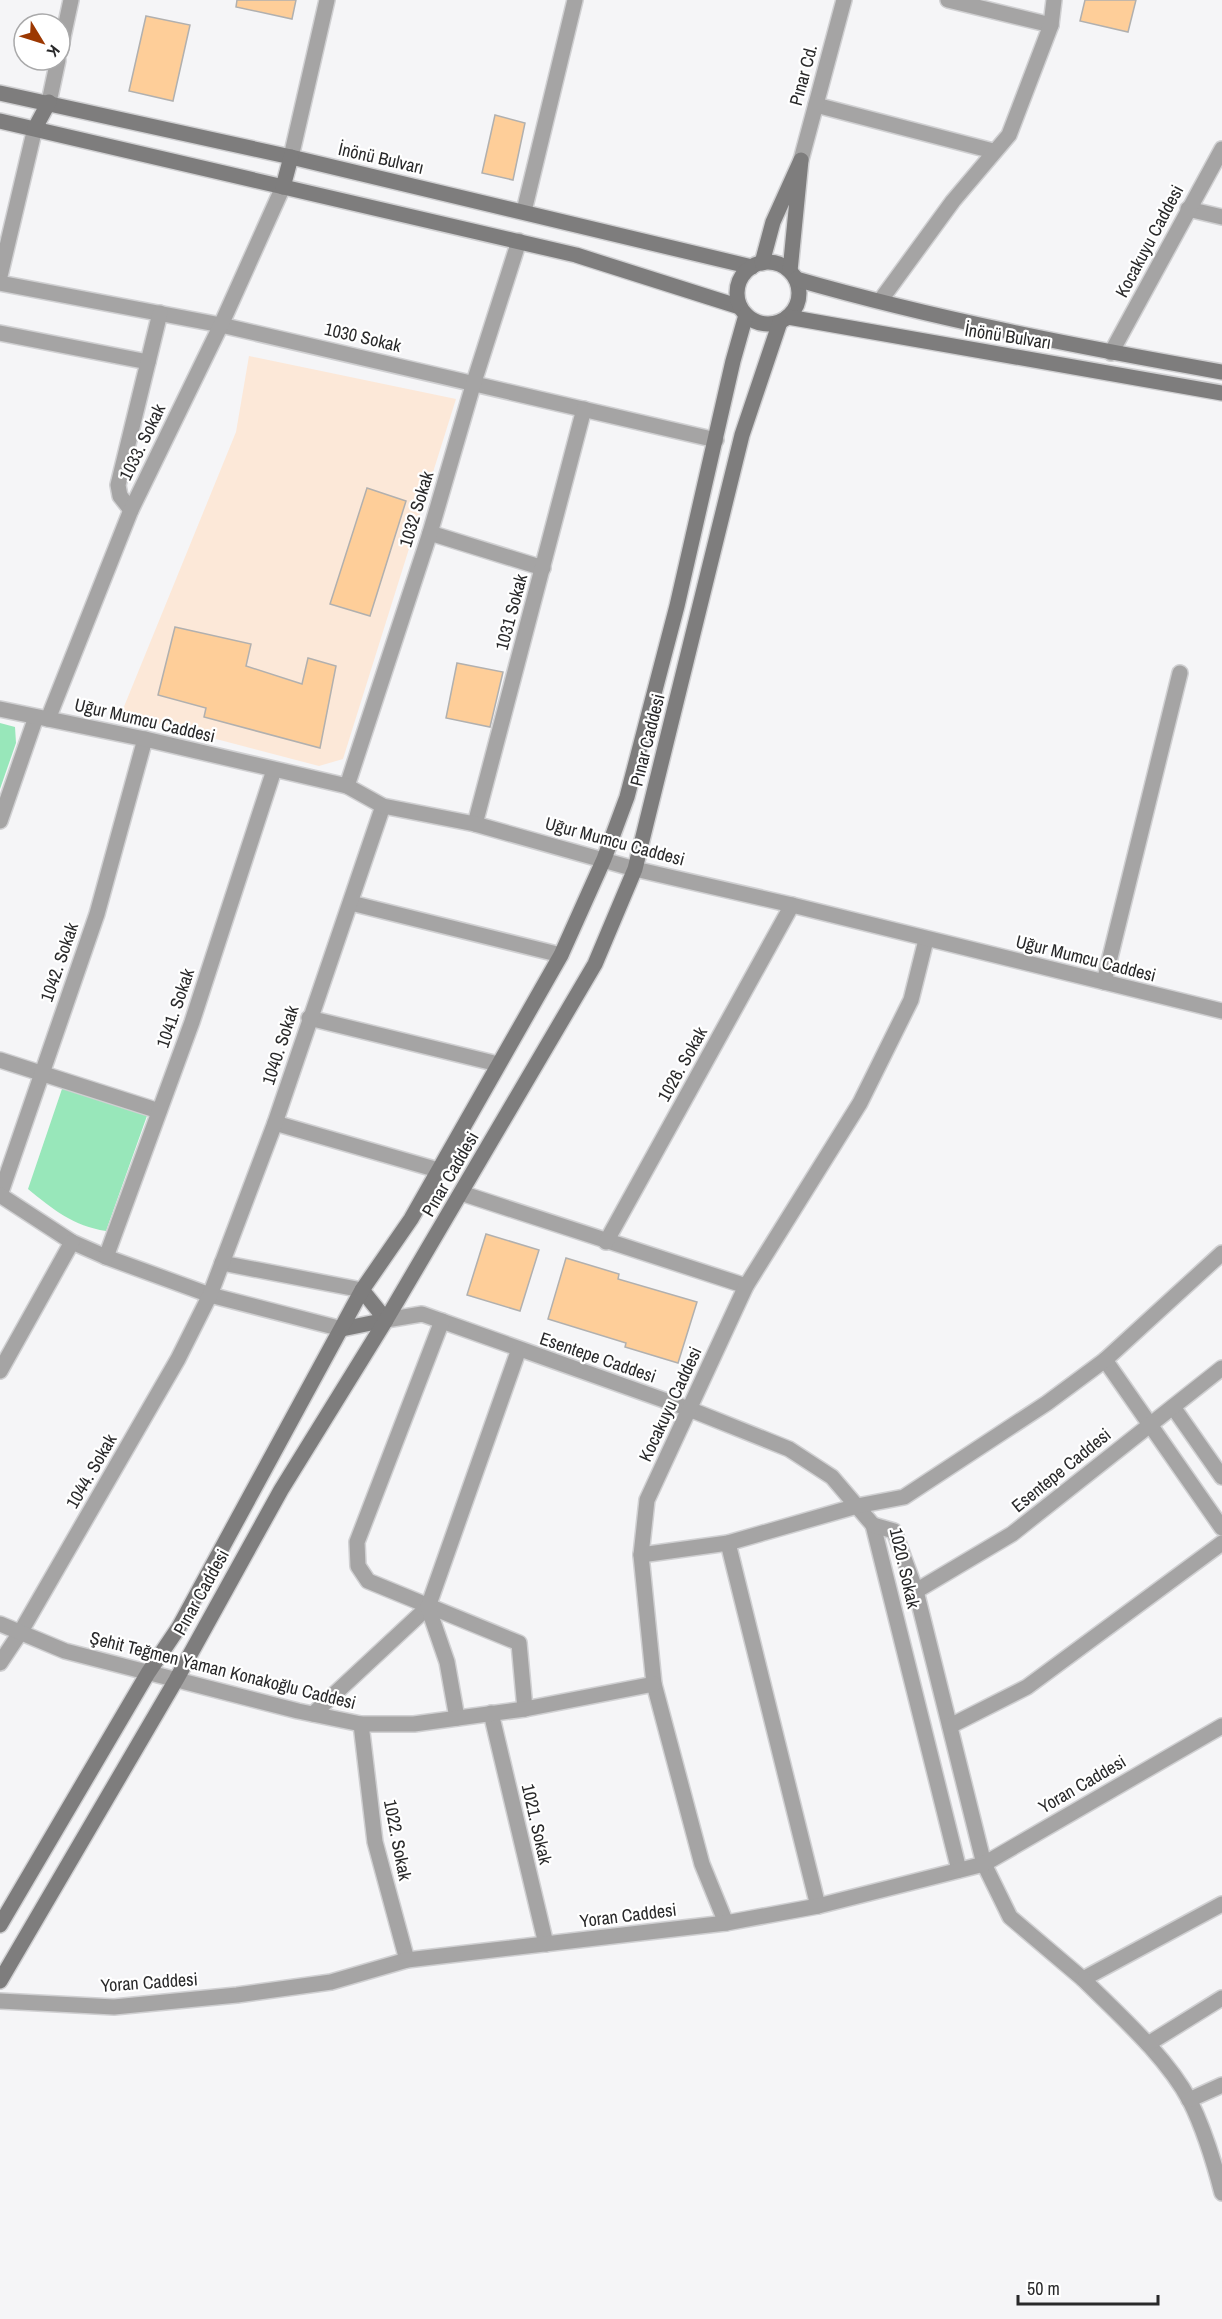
<svg xmlns="http://www.w3.org/2000/svg" width="1222" height="2319" viewBox="0 0 1222 2319" font-family="'Archivo Narrow',sans-serif">
<rect width="100%" height="100%" fill="#f5f5f7"/>
<path fill="#fce8d8" d="M 249,356 L 456,399 L 343,759 L 319,766 L 121,714 L 236,432 Z"/>
<g fill="#98e7ba">
<path d="M 0,723 L 15,727 L 16,743 L 0,789 Z"/>
<path d="M 63,1086 L 148,1113 L 106,1231 C 73,1226 54,1210 28,1189 Z"/>
</g>
<g fill="#fece99" stroke="#b1b0af" stroke-width="1.5">
<path d="M 237,0 L 296,0 L 292,19 L 236,7 Z"/>
<path d="M 1085,0 L 1136,0 L 1128,32 L 1080,21 Z"/>
<path d="M 146,16 L 190,25 L 173,101 L 129,91 Z"/>
<path d="M 495,115 L 525,123 L 513,180 L 482,173 Z"/>
<path d="M 367,488 L 406,501 L 370,616 L 330,604 Z"/>
<path d="M 175,627 L 251,644 L 246,666 L 302,684 L 308,658 L 336,666 L 320,748 L 204,717 L 206,708 L 158,695 Z"/>
<path d="M 457,663 L 503,672 L 490,727 L 446,718 Z"/>
<path d="M 486,1234 L 539,1250 L 520,1311 L 467,1295 Z"/>
<path d="M 566,1258 L 619,1274 L 618,1279 L 697,1302 L 678,1363 L 625,1347 L 626,1343 L 548,1319 Z"/>
</g>
<g fill="none" stroke-linecap="round" stroke-linejoin="round">
<g stroke="#d0d0d2" stroke-width="18">
<g id="minor">
<path d="M 948,0 L 1051,25"/>
<path d="M 60,51 L 71,0"/>
<path d="M 49,102 L 58,60"/>
<path d="M 816,105 L 993,151"/>
<path d="M 291,157 L 327,0"/>
<path d="M 1188,209 L 1222,217"/>
<path d="M 524,211 L 575,0"/>
<path d="M 0,276 L 35,128"/>
<path d="M 0,283 L 221,325 L 716,440"/>
<path d="M 880,301 L 953,201 L 1009,135 L 1051,25 L 1054,0"/>
<path d="M 0,333 L 148,362"/>
<path d="M 131,510 L 120,496 L 118,485 L 160,313"/>
<path d="M 430,533 L 543,568"/>
<path d="M 48,719 L 131,510 L 221,325 L 283,187"/>
<path d="M 347,786 L 430,533 L 474,382 L 519,241"/>
<path d="M 0,821 L 36,717"/>
<path d="M 475,824 L 584,409"/>
<path d="M 351,903 L 561,955"/>
<path d="M 1104,982 L 1180,673"/>
<path d="M 309,1018 L 498,1064"/>
<path d="M 0,1060 L 159,1111"/>
<path d="M 275,1123 L 438,1170"/>
<path d="M 461,1193 L 746,1286"/>
<path d="M 0,1195 L 97,914 L 145,739"/>
<path d="M 0,1195 L 72,1242 L 106,1257 L 210,1295 L 342,1329"/>
<path d="M 606,1242 L 792,905"/>
<path d="M 106,1257 L 192,1022 L 274,770"/>
<path d="M 222,1263 L 362,1290"/>
<path d="M 386,1320 L 422,1314 L 689,1409 L 789,1449 L 832,1477 L 873,1525 L 959,1870"/>
<path d="M 442,1321 L 357,1542 L 358,1566 L 368,1581 L 519,1643 L 525,1709"/>
<path d="M 1105,1360 L 1222,1528"/>
<path d="M 0,1371 L 72,1242"/>
<path d="M 1173,1407 L 1222,1477"/>
<path d="M 873,1525 L 894,1531 L 916,1591 L 984,1864 L 1010,1917 L 1083,1979 L 1222,1904"/>
<path d="M 728,1543 L 818,1906"/>
<path d="M 641,1555 L 728,1543 L 857,1506 L 904,1497 L 1047,1403 L 1105,1360 L 1222,1253"/>
<path d="M 916,1591 L 1012,1534 L 1222,1368"/>
<path d="M 0,1663 L 20,1633 L 178,1359 L 210,1295 L 275,1123 L 383,806"/>
<path d="M 491,1713 L 546,1944"/>
<path d="M 313,1714 L 428,1607"/>
<path d="M 457,1718 L 447,1662 L 428,1607 L 519,1349"/>
<path d="M 361,1724 L 375,1842 L 407,1960"/>
<path d="M 950,1726 L 1027,1687 L 1222,1543"/>
<path d="M 726,1923 L 702,1864 L 654,1684 L 641,1555 L 647,1500 L 746,1286 L 860,1103 L 911,1000 L 926,940"/>
<path d="M 1083,1979 C 1119,2015 1166,2056 1190,2101 C 1204,2129 1214,2162 1222,2193"/>
<path d="M 0,2001 L 114,2007 L 237,1995 L 331,1982 L 407,1960 L 726,1923 L 818,1906 L 984,1864 L 1222,1726"/>
<path d="M 1148,2044 L 1222,1998"/>
<path d="M 1189,2100 L 1222,2085"/>
</g>
</g>
<g stroke="#d0d0d2" stroke-width="18">
<g id="tertiary">
<path d="M 801,160 L 844,0"/>
<path d="M 1111,353 L 1222,149"/>
<path d="M 0,709 L 145,739 L 347,786 L 383,806 L 475,824 L 635,869 L 792,905 L 1222,1011"/>
<path d="M 0,1624 L 65,1651 L 298,1711 L 361,1724 L 414,1724 L 525,1709 L 654,1684"/>
</g>
</g>
<g stroke="#d0d0d2" stroke-width="18">
<g id="secondary">
<path d="M 0,93 L 291,157 L 752,267"/>
<path d="M 0,121 L 576,255 L 740,307"/>
<path d="M 35,128 L 49,102"/>
<path d="M 283,187 L 291,157"/>
<circle cx="768" cy="293" r="31"/>
<path d="M 762,263 L 773,222 L 801,160 L 790,271"/>
<path d="M 796,279 C 935,319 1079,347 1222,372"/>
<path d="M 788,317 L 1222,393"/>
<path d="M 342,1329 L 386,1320 L 362,1290"/>
<path d="M 0,1925 L 148,1673 L 179,1627 L 362,1290 L 411,1219 L 561,955 L 604,859 L 627,797 L 677,606 L 733,361 L 746,315"/>
<path d="M 0,1981 L 176,1680 L 281,1490 L 386,1320 L 595,964 L 635,869 L 742,435 L 780,322"/>
</g>
</g>
<use href="#minor" stroke="#a5a4a4" stroke-width="15"/>
<use href="#tertiary" stroke="#a5a4a4" stroke-width="15"/>
<use href="#secondary" stroke="#7e7d7d" stroke-width="15"/>
</g>
<g text-anchor="middle" dominant-baseline="central" stroke-width="4.5" stroke-linejoin="round" paint-order="stroke">
<g font-size="18" fill="#29292a" stroke="#fff">
<text transform="translate(803 75) rotate(-75)">Pınar Cd.</text>
<text transform="translate(381 158) rotate(13)">İnönü Bulvarı</text>
<text transform="translate(1149 241) rotate(-62)">Kocakuyu Caddesi</text>
<text transform="translate(1008 336) rotate(9)">İnönü Bulvarı</text>
<text transform="translate(363 337) rotate(13)">1030 Sokak</text>
<text transform="translate(142 442) rotate(-64)">1033. Sokak</text>
<text transform="translate(416 509) rotate(-73)">1032 Sokak</text>
<text transform="translate(511 612) rotate(-75)">1031 Sokak</text>
<text transform="translate(145 720) rotate(13)">Uğur Mumcu Caddesi</text>
<text transform="translate(647 740) rotate(-76)">Pınar Caddesi</text>
<text transform="translate(615 841) rotate(15)">Uğur Mumcu Caddesi</text>
<text transform="translate(1086 958) rotate(14)">Uğur Mumcu Caddesi</text>
<text transform="translate(59 962) rotate(-71)">1042. Sokak</text>
<text transform="translate(175 1008) rotate(-71)">1041. Sokak</text>
<text transform="translate(280 1045) rotate(-72)">1040. Sokak</text>
<text transform="translate(682 1064) rotate(-61)">1026. Sokak</text>
<text transform="translate(450 1174) rotate(-60)">Pınar Caddesi</text>
<text transform="translate(598 1357) rotate(19)">Esentepe Caddesi</text>
<text transform="translate(670 1404) rotate(-65)">Kocakuyu Caddesi</text>
<text transform="translate(1061 1470) rotate(-39)">Esentepe Caddesi</text>
<text transform="translate(91 1471) rotate(-60)">1044. Sokak</text>
<text transform="translate(905 1568) rotate(77)">1020. Sokak</text>
<text transform="translate(201 1592) rotate(-61)">Pınar Caddesi</text>
<text transform="translate(223 1670) rotate(14)">Şehit Teğmen Yaman Konakoğlu Caddesi</text>
<text transform="translate(1082 1784) rotate(-30)">Yoran Caddesi</text>
<text transform="translate(537 1824) rotate(77)">1021. Sokak</text>
<text transform="translate(398 1840) rotate(79)">1022. Sokak</text>
<text transform="translate(628 1915) rotate(-7)">Yoran Caddesi</text>
<text transform="translate(149 1982) rotate(-4)">Yoran Caddesi</text>
</g>
</g>
<g transform="translate(42 42) rotate(128)"><circle r="28" fill="#ffffff" stroke="#a9a9aa" stroke-width="1.5"/>
<path d="M0-4.5L10 22L0 15L-10 22Z" fill="#9c3802"/>
<text y="-9" font-size="16" font-weight="bold" text-anchor="middle" fill="#29292a">K</text>
</g>
<path d="M1018 2295v9h140v-9" fill="none" stroke="#29292a" stroke-width="3"/>
<text x="1027" y="2295" font-size="18" fill="#29292a" stroke="#ffffff" stroke-width="4.5" paint-order="stroke">50 m</text>
</svg>
